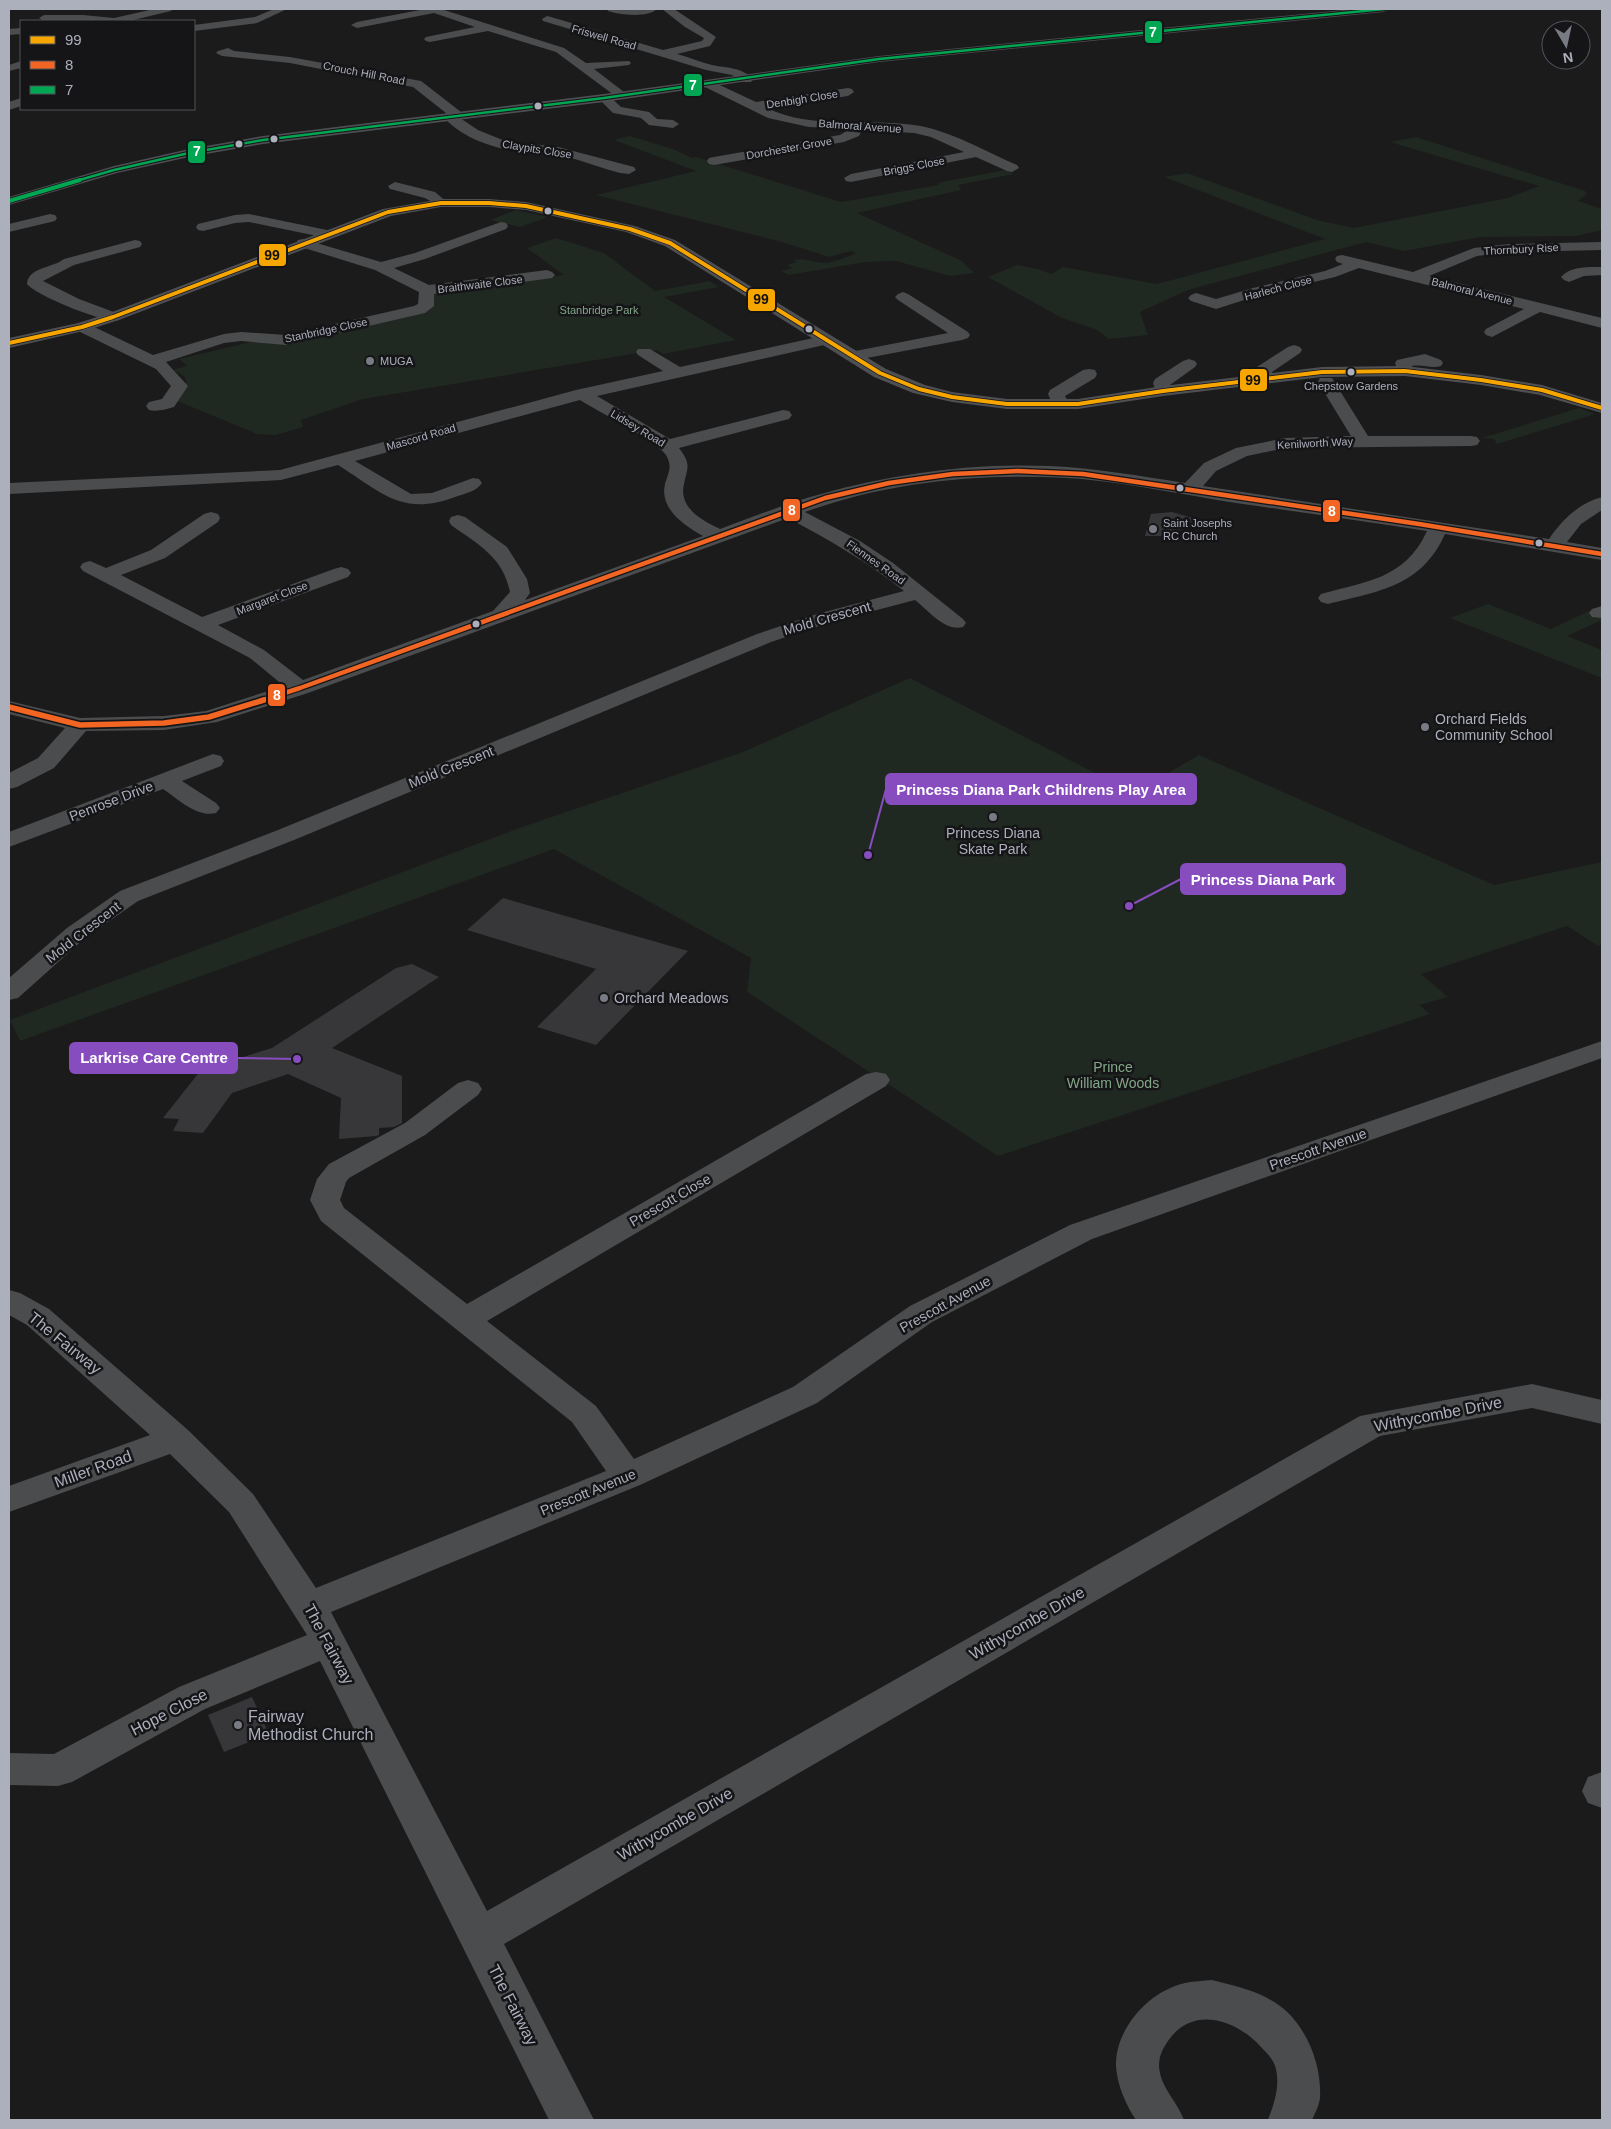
<svg xmlns="http://www.w3.org/2000/svg" width="1611" height="2129" viewBox="0 0 1611 2129" font-family="Arial,sans-serif">
<rect width="100%" height="100%" fill="#1b1b1b"/>
<g fill="#202822">
<path d="M 630,136 L 673,149 L 692,158 L 696,157 L 841,202 L 939,185 L 937,183 L 1005,170 L 1014,174 L 958,185 L 961,190 L 857,213 L 962,261 L 974,273 L 950,276 L 896,261 L 865,262 L 789,275 L 781,271 L 792,268 L 787,265 L 797,262 L 793,260 C 803,258 808,261 817,262 C 828,265 846,258 856,253 L 851,251 L 829,257 L 782,242 L 596,195 L 696,171 L 614,140 Z"/>
<path d="M 1416,137 L 1585,191 L 1587,194 L 1578,201 L 1602,209 L 1602,230 L 1576,236 L 1480,237 L 1404,251 L 1366,242 L 1188,290 L 1140,312 L 1148,335 L 1109,339 L 1097,330 L 1062,318 L 988,277 L 1017,265 L 1038,269 L 1051,274 L 1063,267 L 1157,284 L 1325,239 L 1164,177 L 1187,173 L 1317,220 L 1354,228 L 1508,198 L 1539,186 L 1390,142 Z"/>
<path d="M 516,210 L 548,217 L 520,227 L 490,220 Z"/>
<path d="M 556,238 L 604,253 L 655,291 L 710,281 L 719,287 L 664,297 L 736,340 L 663,354 L 657,350 L 644,352 L 363,399 L 301,420 L 303,427 L 276,435 L 257,434 L 175,400 L 187,386 L 185,377 L 175,371 L 175,369 L 187,366 L 179,359 L 255,341 L 422,312 L 430,298 L 436,293 L 458,292 L 564,275 L 527,248 Z"/>
<path d="M 1579,408 L 1595,414 L 1497,444 L 1494,439 L 1482,438 Z"/>
<path d="M 1488,604 L 1551,629 L 1589,611 L 1600,613 L 1602,620 L 1567,636 L 1602,650 L 1602,678 L 1450,618 Z"/>
<path d="M 910,678 L 1134,793 L 1199,755 L 1494,885 L 1602,862 L 1602,944 L 1598,946 L 1567,926 L 1421,974 L 1448,997 L 1419,1005 L 1430,1014 L 998,1156 L 747,992 L 751,958 L 554,849 L 20,1041 L 10,1020 L 519,828 L 743,752 Z"/>
</g>
<g fill="#373739">
<path d="M 1172,512 L 1199,520 L 1168,536 L 1145,536 L 1151,514 Z"/>
<path d="M 503,898 L 688,951 L 596,1045 L 537,1027 L 596,969 L 467,930 Z"/>
<path d="M 412,964 L 439,977 L 332,1048 L 402,1076 L 402,1123 L 394,1127 L 379,1128 L 379,1135 L 376,1136 L 339,1139 L 341,1098 L 288,1074 L 232,1093 L 203,1133 L 173,1131 L 179,1119 L 163,1118 L 201,1070 L 272,1048 L 396,968 Z"/>
<path d="M 252,1697 L 269,1734 L 224,1752 L 208,1715 Z"/>
</g>
<g fill="none" stroke-linecap="round" stroke-linejoin="round">
<g fill="#4b4c4e" fill-rule="evenodd">
<path d="M 154,9 L 172,9 L 171,11 L 129,21 L 44,21 L 39,18 L 44,15 L 83,15 L 114,18 Z"/>
<path d="M 274,9 L 287,9 L 257,23 L 194,31 L 194,25 L 255,17 Z"/>
<path d="M 425,9 L 441,9 L 564,48 L 586,63 L 629,61 L 631,63 L 629,65 L 594,69 L 628,95 L 626,98 L 618,98 L 556,52 L 488,31 L 430,42 L 426,41 L 424,39 L 426,37 L 475,27 L 434,13 L 357,28 L 351,25 L 357,22 Z"/>
<path d="M 607,9 L 657,9 C 648,18 620,15 608,11 Z"/>
<path d="M 662,9 L 674,9 L 716,37 L 710,46 L 677,54 C 688,57 700,62 712,65 C 726,68 742,67 753,79 L 751,82 L 743,82 L 732,75 L 706,70 L 543,21 L 542,19 L 547,16 L 551,17 L 663,50 L 702,41 L 704,38 L 685,27 Z"/>
<path d="M 21,28 L 21,34 L 9,35 L 9,29 Z"/>
<path d="M 228,48 L 234,51 L 290,57 L 421,81 L 461,112 L 463,115 L 460,118 L 478,130 L 505,141 L 558,147 L 634,167 L 636,170 L 629,174 L 620,173 C 601,168 583,161 564,156 C 550,153 536,154 522,152 C 496,149 460,138 443,116 L 446,113 L 413,87 L 290,63 L 222,56 L 216,53 L 218,51 Z"/>
<path d="M 21,61 L 21,68 L 9,71 L 9,65 Z"/>
<path d="M 709,80 L 756,102 L 848,88 L 852,89 L 854,92 L 848,96 L 767,108 C 812,130 867,118 914,125 C 950,130 984,151 1017,165 L 1019,168 L 1012,172 L 1007,171 L 976,157 L 851,182 L 846,181 L 844,178 L 851,174 L 964,152 L 931,137 L 914,133 L 862,130 L 859,136 L 844,142 L 714,165 L 709,164 L 707,161 L 709,158 L 714,157 L 840,135 L 850,129 L 809,127 L 768,118 L 705,87 L 703,84 Z"/>
<path d="M 604,94 L 608,95 L 621,107 L 649,112 L 657,119 L 673,120 L 679,124 L 673,128 L 649,125 L 641,118 L 613,113 L 598,98 Z"/>
<path d="M 21,98 L 21,106 L 9,110 L 9,102 Z"/>
<path d="M 395,182 L 435,192 L 448,203 L 441,207 L 425,198 L 390,189 L 388,186 Z"/>
<path d="M 50,214 L 55,215 L 57,218 L 55,221 L 9,232 L 9,224 Z"/>
<path d="M 249,214 L 327,230 L 332,231 L 334,234 L 332,237 L 327,238 L 249,222 L 235,223 L 203,231 L 198,230 L 196,227 L 198,224 L 235,215 Z"/>
<path d="M 501,222 L 506,223 L 508,226 L 506,229 L 425,259 L 394,268 L 429,285 L 547,270 L 552,272 L 555,275 L 552,278 L 434,294 L 434,306 L 425,313 L 286,345 L 241,341 L 224,343 L 166,362 L 188,386 L 174,407 C 166,409 158,412 149,410 L 146,406 L 149,402 L 162,399 L 171,386 L 156,369 L 76,330 L 74,327 L 76,324 L 88,324 L 153,355 L 224,334 L 241,332 L 286,335 L 414,306 L 418,304 L 419,292 L 375,270 L 298,246 L 296,243 L 298,240 L 303,239 L 381,262 L 415,253 Z"/>
<path d="M 135,240 L 140,241 L 142,244 L 140,247 L 74,265 L 43,281 L 79,299 L 119,314 L 121,317 L 119,320 C 105,324 35,295 27,284 C 28,267 53,268 64,259 Z"/>
<path d="M 1602,242 L 1602,250 L 1509,252 L 1477,256 L 1429,276 L 1602,318 L 1602,328 L 1540,312 L 1492,337 L 1486,335 L 1484,332 L 1486,329 L 1524,309 L 1359,268 L 1335,277 L 1263,294 L 1216,309 L 1191,301 L 1188,298 L 1191,295 L 1196,293 L 1216,299 L 1253,288 L 1325,271 L 1343,264 L 1337,262 L 1335,259 L 1337,256 L 1342,255 L 1413,272 L 1474,248 L 1509,244 Z"/>
<path d="M 1602,267 L 1602,275 L 1584,276 L 1569,282 L 1564,280 L 1561,277 C 1570,266 1589,267 1602,267 Z"/>
<path d="M 903,292 L 908,294 L 968,332 L 970,335 L 968,338 L 962,340 L 851,361 L 845,359 L 843,356 L 845,353 L 948,333 L 898,300 L 895,297 L 898,294 Z"/>
<path d="M 827,335 L 833,337 L 835,340 L 833,343 L 597,396 L 670,439 L 783,410 L 789,411 L 792,415 L 789,419 L 679,448 C 691,464 688,466 684,484 C 678,508 703,521 720,529 C 753,517 787,503 821,494 C 895,473 972,463 1050,466 C 1095,468 1140,476 1185,483 L 1204,463 L 1236,448 L 1285,438 L 1351,436 L 1318,382 L 1320,378 L 1332,378 L 1368,436 L 1471,436 L 1477,437 L 1480,441 L 1477,445 L 1471,446 L 1285,448 L 1247,456 L 1216,471 L 1203,486 L 1549,539 C 1562,520 1579,503 1602,497 L 1602,510 L 1581,524 L 1567,542 L 1602,548 L 1602,560 L 1445,534 C 1421,587 1379,591 1328,604 L 1321,602 L 1318,598 L 1321,594 C 1367,581 1405,579 1427,531 C 1363,521 1299,512 1236,503 C 1185,495 1134,484 1082,479 C 989,472 893,480 805,512 L 860,541 L 893,563 L 963,619 L 966,623 L 963,627 C 945,632 929,611 915,600 L 831,622 L 771,642 L 294,840 L 138,901 L 85,938 L 18,998 L 9,1000 L 9,978 L 67,928 L 120,891 L 278,830 L 757,634 L 817,614 L 904,591 C 868,562 829,540 788,518 L 308,693 L 217,722 L 164,730 L 86,731 L 54,768 L 17,787 L 9,789 L 9,773 L 38,758 L 65,728 L 9,714 L 9,701 L 80,718 L 164,716 L 206,711 L 284,686 L 250,658 L 83,571 L 80,567 L 83,563 L 90,561 L 106,568 L 151,550 L 204,514 L 211,512 L 218,514 L 220,518 L 218,522 L 165,558 L 121,575 L 202,617 L 334,569 L 341,567 L 348,569 L 351,573 L 348,577 L 218,625 L 264,650 L 303,680 L 493,611 L 510,592 C 503,557 479,545 451,525 L 449,521 L 451,517 L 458,515 L 465,517 L 507,547 L 527,579 L 530,593 L 525,600 L 703,536 C 685,526 659,509 665,484 C 668,473 673,467 666,455 C 659,443 596,410 580,400 L 355,461 L 411,494 L 432,493 L 473,478 L 479,479 L 482,483 C 477,491 464,494 455,497 C 402,517 381,492 338,465 L 281,480 L 9,494 L 9,483 L 280,470 L 576,390 L 663,371 L 638,355 L 636,352 L 638,349 L 650,349 L 680,367 Z"/>
<path d="M 1294,345 L 1300,347 L 1302,350 L 1300,353 L 1272,372 L 1276,378 L 1274,382 L 1262,382 L 1255,371 L 1257,367 L 1288,347 Z"/>
<path d="M 1425,354 L 1441,360 L 1443,363 L 1441,366 C 1431,369 1424,364 1412,366 L 1413,371 L 1411,375 L 1399,375 L 1395,363 L 1397,360 Z"/>
<path d="M 1189,359 L 1195,361 L 1197,364 L 1195,367 L 1170,385 L 1171,391 L 1169,395 L 1157,395 L 1153,383 L 1155,379 L 1183,361 Z"/>
<path d="M 1089,369 L 1095,370 L 1097,374 L 1095,378 L 1065,396 L 1070,405 L 1067,409 L 1055,409 L 1048,394 L 1050,390 L 1083,370 Z"/>
<path d="M 1602,606 L 1602,618 L 1592,617 L 1589,613 L 1592,609 Z"/>
<path d="M 213,754 L 221,756 L 224,761 L 221,766 L 182,781 L 216,803 L 220,808 L 216,813 C 197,818 178,799 163,789 L 9,847 L 9,832 Z"/>
<path d="M 1602,1041 L 1602,1058 L 1092,1239 L 932,1322 L 817,1403 L 640,1485 L 331,1612 L 487,1911 L 1360,1416 L 1532,1384 L 1602,1400 L 1602,1424 L 1532,1408 L 1380,1436 L 504,1944 L 594,2120 L 549,2120 L 320,1661 L 205,1709 L 72,1782 L 58,1786 L 9,1785 L 9,1753 L 54,1754 L 179,1687 L 307,1635 L 229,1512 L 170,1454 L 9,1512 L 9,1486 L 150,1435 L 27,1325 L 9,1315 L 9,1290 L 20,1293 L 49,1309 L 188,1430 L 253,1494 L 316,1588 L 606,1471 L 572,1422 L 321,1221 L 310,1200 L 317,1179 L 329,1164 L 405,1123 L 458,1083 L 468,1080 L 478,1083 L 482,1089 L 478,1095 L 425,1135 L 349,1178 L 346,1182 L 340,1200 L 344,1208 L 467,1304 L 866,1074 L 876,1072 L 886,1074 L 890,1080 L 886,1086 L 487,1321 L 596,1406 L 634,1459 L 793,1387 L 910,1306 L 1070,1225 Z"/>
<path d="M 1602,1772 L 1602,1808 L 1588,1803 L 1582,1791 L 1588,1777 Z"/>
<path d="M 1212,1980 C 1236,1986 1260,1991 1280,2006 C 1307,2026 1322,2066 1320,2098 C 1319,2106 1315,2113 1312,2120 L 1268,2120 C 1274,2104 1280,2087 1276,2069 C 1274,2060 1267,2053 1261,2047 C 1236,2019 1192,2005 1168,2041 C 1162,2050 1159,2056 1159,2066 C 1160,2087 1177,2101 1184,2120 L 1136,2120 C 1126,2105 1117,2085 1116,2066 C 1115,2029 1149,1991 1185,1983 C 1194,1981 1203,1981 1212,1980 Z"/>
</g>
<g fill="#4e4f53" fill-rule="evenodd">
<path d="M 1354,9 L 1389,9 L 1384,12 L 879,62 L 604,102 L 263,144 L 189,157 L 117,173 L 9,205 L 9,197 L 114,166 L 189,149 L 263,136 L 604,94 L 879,56 Z"/>
<path d="M 441,199 L 489,199 L 526,202 L 635,226 L 675,240 L 886,369 L 925,385 L 952,392 L 1007,399 L 1078,399 L 1163,386 L 1322,367 L 1405,366 L 1481,375 L 1542,385 L 1602,403 L 1602,413 L 1540,395 L 1481,385 L 1405,376 L 1322,377 L 1163,396 L 1078,409 L 1007,409 L 952,402 L 913,393 L 874,377 L 665,246 L 626,232 L 526,210 L 489,207 L 441,207 L 391,216 L 119,320 L 88,330 L 9,348 L 9,338 L 78,323 L 107,314 L 383,209 Z"/>
</g>
<g stroke="#151517" stroke-width="5.5">
<path id="bus-1" d="M 9,343 L 82,327 L 113,317 L 388,212 L 441,203 L 489,203 L 526,206 L 630,229 L 670,243 L 880,373 L 919,389 L 952,397 L 1007,404 L 1078,404 L 1163,391 L 1322,372 L 1405,371 L 1481,380 L 1542,390 L 1602,408"/>
</g>
<g stroke="#151517" stroke-width="7">
<path id="bus-2-far1" d="M 260,701 L 300,688 L 825,498 L 889,483 L 953,474 L 1018,471 L 1083,474 L 1419,524 L 1602,554"/>
</g>
<g stroke="#151517" stroke-width="9">
<path id="bus-2" d="M 9,707 L 80,725 L 164,723 L 209,717 L 264,700"/>
</g>
<g stroke="#151517" stroke-width="4.5">
<path id="bus-3-far1" d="M 76,181 L 114,170 L 189,153 L 263,140 L 604,98 L 879,59 L 1384,9"/>
</g>
<g stroke="#151517" stroke-width="5.5">
<path id="bus-3" d="M 9,201 L 80,180"/>
</g>
<use href="#bus-1" stroke="#f7a600" stroke-width="4"/>
<use href="#bus-2-far1" stroke="#f26522" stroke-width="4.5"/>
<use href="#bus-2" stroke="#f26522" stroke-width="5.5"/>
<use href="#bus-3-far1" stroke="#00a651" stroke-width="2.5"/>
<use href="#bus-3" stroke="#00a651" stroke-width="4"/>
</g>
<g fill="#acafbc" stroke="#151517" stroke-width="2">
<circle cx="538" cy="106" r="4.5"/>
<circle cx="274" cy="139" r="4.5"/>
<circle cx="239" cy="144" r="4.5"/>
<circle cx="548" cy="211" r="4.5"/>
<circle cx="809" cy="329" r="4.5"/>
<circle cx="1351" cy="372" r="4.5"/>
<circle cx="1180" cy="488" r="4.5"/>
<circle cx="1539" cy="543" r="4.5"/>
<circle cx="476" cy="624" r="4.5"/>
</g>
<g fill="#797b84" stroke="#151517" stroke-width="2">
<circle cx="370" cy="361" r="5"/>
<circle cx="1153" cy="529" r="5"/>
<circle cx="1425" cy="727" r="5"/>
<circle cx="993" cy="817" r="5"/>
<circle cx="604" cy="998" r="5"/>
<circle cx="238" cy="1725" r="5"/>
</g>
<g text-anchor="middle" dominant-baseline="central" stroke-width="5" stroke-linejoin="round" paint-order="stroke">
<g font-size="11" fill="#acafbc" stroke="#151517">
<text transform="translate(604 37) rotate(16)">Friswell Road</text>
<text transform="translate(364 73) rotate(11)">Crouch Hill Road</text>
<text transform="translate(802 99) rotate(-9)">Denbigh Close</text>
<text transform="translate(860 126) rotate(4)">Balmoral Avenue</text>
<text transform="translate(789 148) rotate(-10)">Dorchester Grove</text>
<text transform="translate(537 149) rotate(9)">Claypits Close</text>
<text transform="translate(914 166) rotate(-11)">Briggs Close</text>
<text transform="translate(1521 249) rotate(-3)">Thornbury Rise</text>
<text transform="translate(480 284) rotate(-7)">Braithwaite Close</text>
<text transform="translate(1278 288) rotate(-15)">Harlech Close</text>
<text transform="translate(1472 291) rotate(14)">Balmoral Avenue</text>
<text transform="translate(326 330) rotate(-12)">Stanbridge Close</text>
<text transform="translate(638 428) rotate(31)">Lidsey Road</text>
<text transform="translate(421 437) rotate(-16)">Mascord Road</text>
<text transform="translate(1315 443) rotate(-3)">Kenilworth Way</text>
<text transform="translate(876 562) rotate(35)">Fiennes Road</text>
<text transform="translate(272 598) rotate(-21)">Margaret Close</text>
</g>
<g font-size="11" fill="#83a788" stroke="#151517">
<text x="599" y="310">Stanbridge Park</text>
</g>
<g font-size="11" fill="#acafbc" stroke="#151517" text-anchor="start">
<text x="380" y="361">MUGA</text>
<text x="1163" y="523">Saint Josephs<tspan x="1163" dy="13">RC Church</tspan></text>
</g>
<g font-size="11" fill="#acafbc" stroke="#151517">
<text x="1351" y="386">Chepstow Gardens</text>
</g>
<g font-size="14" fill="#acafbc" stroke="#151517">
<text transform="translate(827 618) rotate(-16)">Mold Crescent</text>
<text transform="translate(451 767) rotate(-22)">Mold Crescent</text>
<text transform="translate(111 801) rotate(-21)">Penrose Drive</text>
<text transform="translate(83 932) rotate(-38)">Mold Crescent</text>
<text transform="translate(1318 1149) rotate(-19)">Prescott Avenue</text>
<text transform="translate(670 1200) rotate(-30)">Prescott Close</text>
<text transform="translate(945 1304) rotate(-29)">Prescott Avenue</text>
<text transform="translate(588 1492) rotate(-22)">Prescott Avenue</text>
</g>
<g font-size="14" fill="#acafbc" stroke="#151517" text-anchor="start">
<text x="1435" y="719">Orchard Fields<tspan x="1435" dy="16">Community School</tspan></text>
<text x="993" y="833" text-anchor="middle">Princess Diana<tspan x="993" dy="16">Skate Park</tspan></text>
<text x="614" y="998">Orchard Meadows</text>
</g>
<g font-size="14" fill="#83a788" stroke="#151517">
<text x="1113" y="1067">Prince<tspan x="1113" dy="16">William Woods</tspan></text>
</g>
<g font-size="16" fill="#acafbc" stroke="#151517">
<text transform="translate(65 1343) rotate(39)">The Fairway</text>
<text transform="translate(1438 1414) rotate(-11)">Withycombe Drive</text>
<text transform="translate(93 1469) rotate(-20)">Miller Road</text>
<text transform="translate(1027 1623) rotate(-30)">Withycombe Drive</text>
<text transform="translate(329 1644) rotate(62)">The Fairway</text>
<text transform="translate(169 1712) rotate(-27)">Hope Close</text>
<text transform="translate(675 1824) rotate(-30)">Withycombe Drive</text>
<text transform="translate(513 2005) rotate(63)">The Fairway</text>
</g>
<g font-size="16" fill="#acafbc" stroke="#151517" text-anchor="start">
<text x="248" y="1716">Fairway<tspan x="248" dy="18">Methodist Church</tspan></text>
</g>
</g>
<path fill="none" stroke="#874dbe" stroke-width="2" d="M868 855L886 789M1129 906L1181 879M297 1059L237 1058"/>
<g fill="#874dbe" stroke="#151517" stroke-width="2">
<circle cx="868" cy="855" r="5"/>
<circle cx="1129" cy="906" r="5"/>
<circle cx="297" cy="1059" r="5"/>
</g>
<g fill="#874dbe" stroke="#874dbe" stroke-width="2">
<rect x="886" y="774" width="310" height="30" rx="5"/>
<rect x="1181" y="864" width="164" height="30" rx="5"/>
<rect x="70" y="1043" width="167" height="30" rx="5"/>
</g>
<g font-size="15" text-anchor="middle" font-weight="bold" fill="#fff">
<text x="1041" y="795">Princess Diana Park Childrens Play Area</text>
<text x="1263" y="885">Princess Diana Park</text>
<text x="154" y="1063">Larkrise Care Centre</text>
</g>
<g stroke="#151517" stroke-width="2">
<rect x="1144" y="20" width="19" height="24" rx="5" fill="#00a651"/>
<rect x="683" y="73" width="20" height="24" rx="5" fill="#00a651"/>
<rect x="187" y="140" width="19" height="24" rx="5" fill="#00a651"/>
<rect x="258" y="243" width="29" height="24" rx="5" fill="#f7a600"/>
<rect x="747" y="288" width="29" height="24" rx="5" fill="#f7a600"/>
<rect x="1239" y="368" width="29" height="24" rx="5" fill="#f7a600"/>
<rect x="782" y="498" width="19" height="24" rx="5" fill="#f26522"/>
<rect x="1322" y="499" width="19" height="24" rx="5" fill="#f26522"/>
<rect x="267" y="683" width="19" height="24" rx="5" fill="#f26522"/>
</g>
<g font-size="14" text-anchor="middle" font-weight="bold" fill="#fff">
<text x="1153" y="37">7</text>
<text x="693" y="90">7</text>
<text x="197" y="156">7</text>
<text x="792" y="515">8</text>
<text x="1332" y="516">8</text>
<text x="277" y="700">8</text>
</g>
<g font-size="14" text-anchor="middle" font-weight="bold" fill="#111">
<text x="272" y="260">99</text>
<text x="761" y="304">99</text>
<text x="1253" y="385">99</text>
</g>
<rect width="1611" height="2129" fill="none" stroke="#acafbc" stroke-width="20"/>
<rect x="20" y="20" width="175" height="90" fill="#151517" stroke="#515359"/>
<rect x="30" y="36" width="25" height="8" fill="#f7a600" stroke="#515359"/>
<text x="65" y="45" font-size="15" fill="#acafbc">99</text>
<rect x="30" y="61" width="25" height="8" fill="#f26522" stroke="#515359"/>
<text x="65" y="70" font-size="15" fill="#acafbc">8</text>
<rect x="30" y="86" width="25" height="8" fill="#00a651" stroke="#515359"/>
<text x="65" y="95" font-size="15" fill="#acafbc">7</text>
<g transform="translate(1566 45) rotate(171)"><circle r="24" fill="#151517" stroke="#515359"/>
<path d="M0-4L9 19L0 12L-9 19Z" fill="#797b84"/>
<text y="-8" font-size="14" font-weight="bold" text-anchor="middle" fill="#acafbc">N</text>
</g>
</svg>
